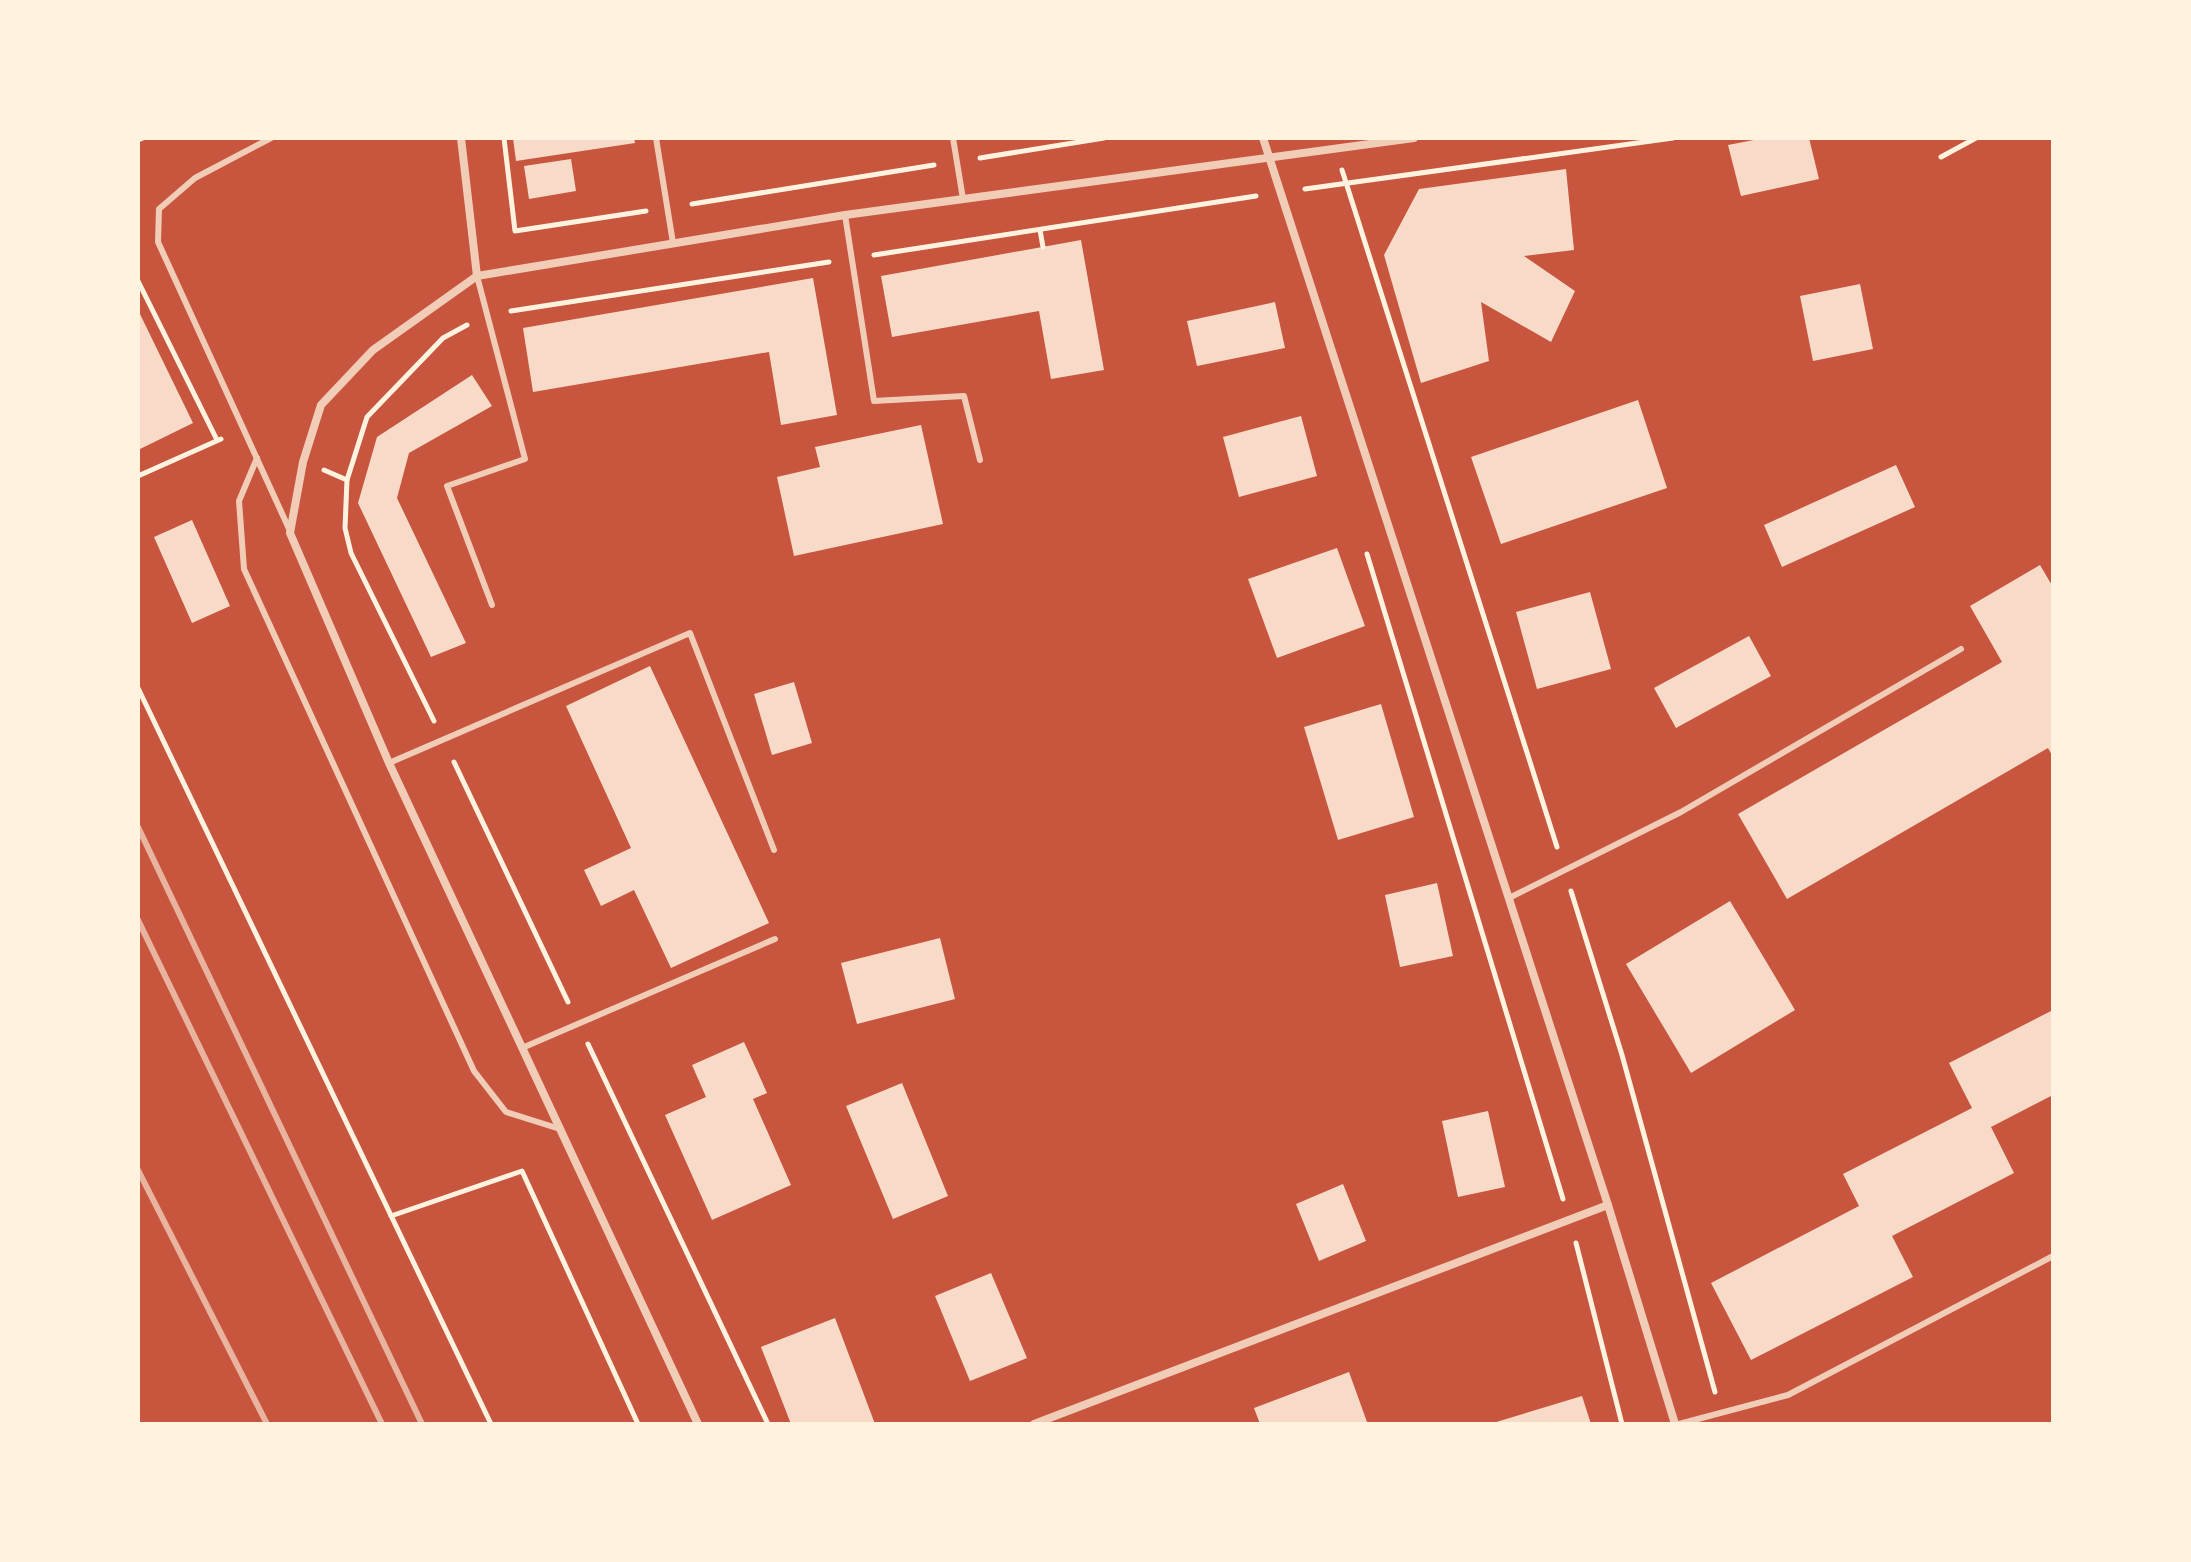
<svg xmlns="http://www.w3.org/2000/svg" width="2191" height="1562" viewBox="0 0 2191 1562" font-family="Roboto,sans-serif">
<rect width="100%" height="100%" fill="#c8553d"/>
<g fill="#f7dbc8">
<path d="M 513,138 L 634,138 L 635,143 L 516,161 Z"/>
<path d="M 1764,138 L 1809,138 L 1819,179 L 1741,196 L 1728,145 Z"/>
<path d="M 571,159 L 576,191 L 529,199 L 524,166 Z"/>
<path d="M 1566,169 L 1574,250 L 1524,256 L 1575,291 L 1551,342 L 1481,302 L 1489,361 L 1421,383 L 1384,255 L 1419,189 Z"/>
<path d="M 1081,240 L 1104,370 L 1051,379 L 1039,311 L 892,337 L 881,276 Z"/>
<path d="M 813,278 L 837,415 L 781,425 L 769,352 L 533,392 L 523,328 Z"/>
<path d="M 1860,284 L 1873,349 L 1813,361 L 1800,296 Z"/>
<path d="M 1275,302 L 1285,348 L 1197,366 L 1187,321 Z"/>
<path d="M 138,310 L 193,423 L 138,450 Z"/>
<path d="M 472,375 L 492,406 L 409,453 L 397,498 L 466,643 L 431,657 L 358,503 L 377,437 Z"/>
<path d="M 1638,400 L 1667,488 L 1501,544 L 1471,457 Z"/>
<path d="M 1301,416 L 1317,476 L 1239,497 L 1223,437 Z"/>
<path d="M 921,425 L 943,524 L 794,556 L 777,477 L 820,467 L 815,447 Z"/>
<path d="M 1896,465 L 1915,507 L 1782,567 L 1764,525 Z"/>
<path d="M 192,520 L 230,606 L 192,623 L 154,537 Z"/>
<path d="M 1337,548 L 1365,626 L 1277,658 L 1248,579 Z"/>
<path d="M 2040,565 L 2053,587 L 2053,757 L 2048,748 L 1787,899 L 1738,814 L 2002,662 L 1970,606 Z"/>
<path d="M 1590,592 L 1611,669 L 1537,689 L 1516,612 Z"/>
<path d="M 1749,636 L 1771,676 L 1676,728 L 1654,688 Z"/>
<path d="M 650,666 L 769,923 L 671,968 L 634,890 L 601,906 L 584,870 L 631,848 L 566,706 Z"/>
<path d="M 794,682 L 812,743 L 772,755 L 754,694 Z"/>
<path d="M 1381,704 L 1414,817 L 1338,840 L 1304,727 Z"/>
<path d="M 1437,883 L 1453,956 L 1400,967 L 1385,895 Z"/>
<path d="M 1730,901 L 1795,1010 L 1691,1073 L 1626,964 Z"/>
<path d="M 940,938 L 955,999 L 857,1024 L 841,963 Z"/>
<path d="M 2053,1010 L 2053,1095 L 1991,1127 L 2014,1173 L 1892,1236 L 1913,1277 L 1751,1360 L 1711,1283 L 1859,1206 L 1843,1174 L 1972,1108 L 1949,1063 Z"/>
<path d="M 744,1042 L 767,1093 L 753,1099 L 791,1185 L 712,1220 L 665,1115 L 706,1097 L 692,1065 Z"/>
<path d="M 902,1083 L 948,1196 L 893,1219 L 846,1106 Z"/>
<path d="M 1488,1111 L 1505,1187 L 1458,1197 L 1442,1121 Z"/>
<path d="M 1343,1184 L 1366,1241 L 1319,1261 L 1296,1204 Z"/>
<path d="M 991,1273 L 1027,1358 L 970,1381 L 935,1296 Z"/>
<path d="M 835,1318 L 875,1424 L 791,1424 L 761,1347 Z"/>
<path d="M 1349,1372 L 1367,1422 L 1361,1424 L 1260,1424 L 1254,1408 Z"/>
<path d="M 1582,1396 L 1591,1424 L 1493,1424 L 1493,1423 Z"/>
</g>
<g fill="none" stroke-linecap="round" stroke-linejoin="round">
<g stroke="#fff3e0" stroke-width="5">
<path d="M 504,138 L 515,231 L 646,211"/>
<path d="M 138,140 L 143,138"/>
<path d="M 1941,157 L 1976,138"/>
<path d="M 980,158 L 1104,138"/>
<path d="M 1342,170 L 1557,847"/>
<path d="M 1305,189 L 1673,138"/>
<path d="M 692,204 L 934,165"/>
<path d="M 1040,230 L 1043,247"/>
<path d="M 874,255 L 1256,196"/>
<path d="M 138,281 L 217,440"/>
<path d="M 511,311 L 829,262"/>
<path d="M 324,470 L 347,480 L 345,528 L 351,553 L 434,721"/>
<path d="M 138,476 L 221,439"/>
<path d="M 347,480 L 367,417 L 443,338 L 467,325"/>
<path d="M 1367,554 L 1563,1199"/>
<path d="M 138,688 L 491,1424"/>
<path d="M 454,762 L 568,1002"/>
<path d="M 1571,891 L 1622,1055 L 1715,1392"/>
<path d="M 588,1044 L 768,1424"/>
<path d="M 391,1216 L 522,1171 L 638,1424"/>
<path d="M 1576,1243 L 1622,1424"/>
</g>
<g stroke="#f1ccb7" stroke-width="6">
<path d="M 271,138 L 195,178 L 159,209 L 158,242 L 290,531"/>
<path d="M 656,138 L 673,243"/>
<path d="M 953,138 L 963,199"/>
<path d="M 845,215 L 874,401 L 964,396 L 980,460"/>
<path d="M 477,276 L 525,459 L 447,486 L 492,605"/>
<path d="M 257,458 L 239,501 L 244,569 L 474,1071 L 506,1112 L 560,1129"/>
<path d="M 389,763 L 690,633 L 774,850"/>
<path d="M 1509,898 L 1681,812 L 1961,649"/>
<path d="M 522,1048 L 775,939"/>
<path d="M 1679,1424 L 1788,1395 L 2053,1256"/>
</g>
<g stroke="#f1ccb7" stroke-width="8">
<path d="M 461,138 L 477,276"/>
<path d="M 1263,138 L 1608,1205 L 1675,1424"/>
<path d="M 698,1424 L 389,763 L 290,533 L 303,462 L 321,405 L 373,350 L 477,276 L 845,215 L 1414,138"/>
<path d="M 1034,1424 L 1608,1205"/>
</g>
<g stroke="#e9b49f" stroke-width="6">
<path d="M 138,827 L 422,1424"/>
<path d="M 138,920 L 382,1424"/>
<path d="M 138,1170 L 267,1424"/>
</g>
</g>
<rect width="2191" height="1562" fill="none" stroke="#fff3e0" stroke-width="280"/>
</svg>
